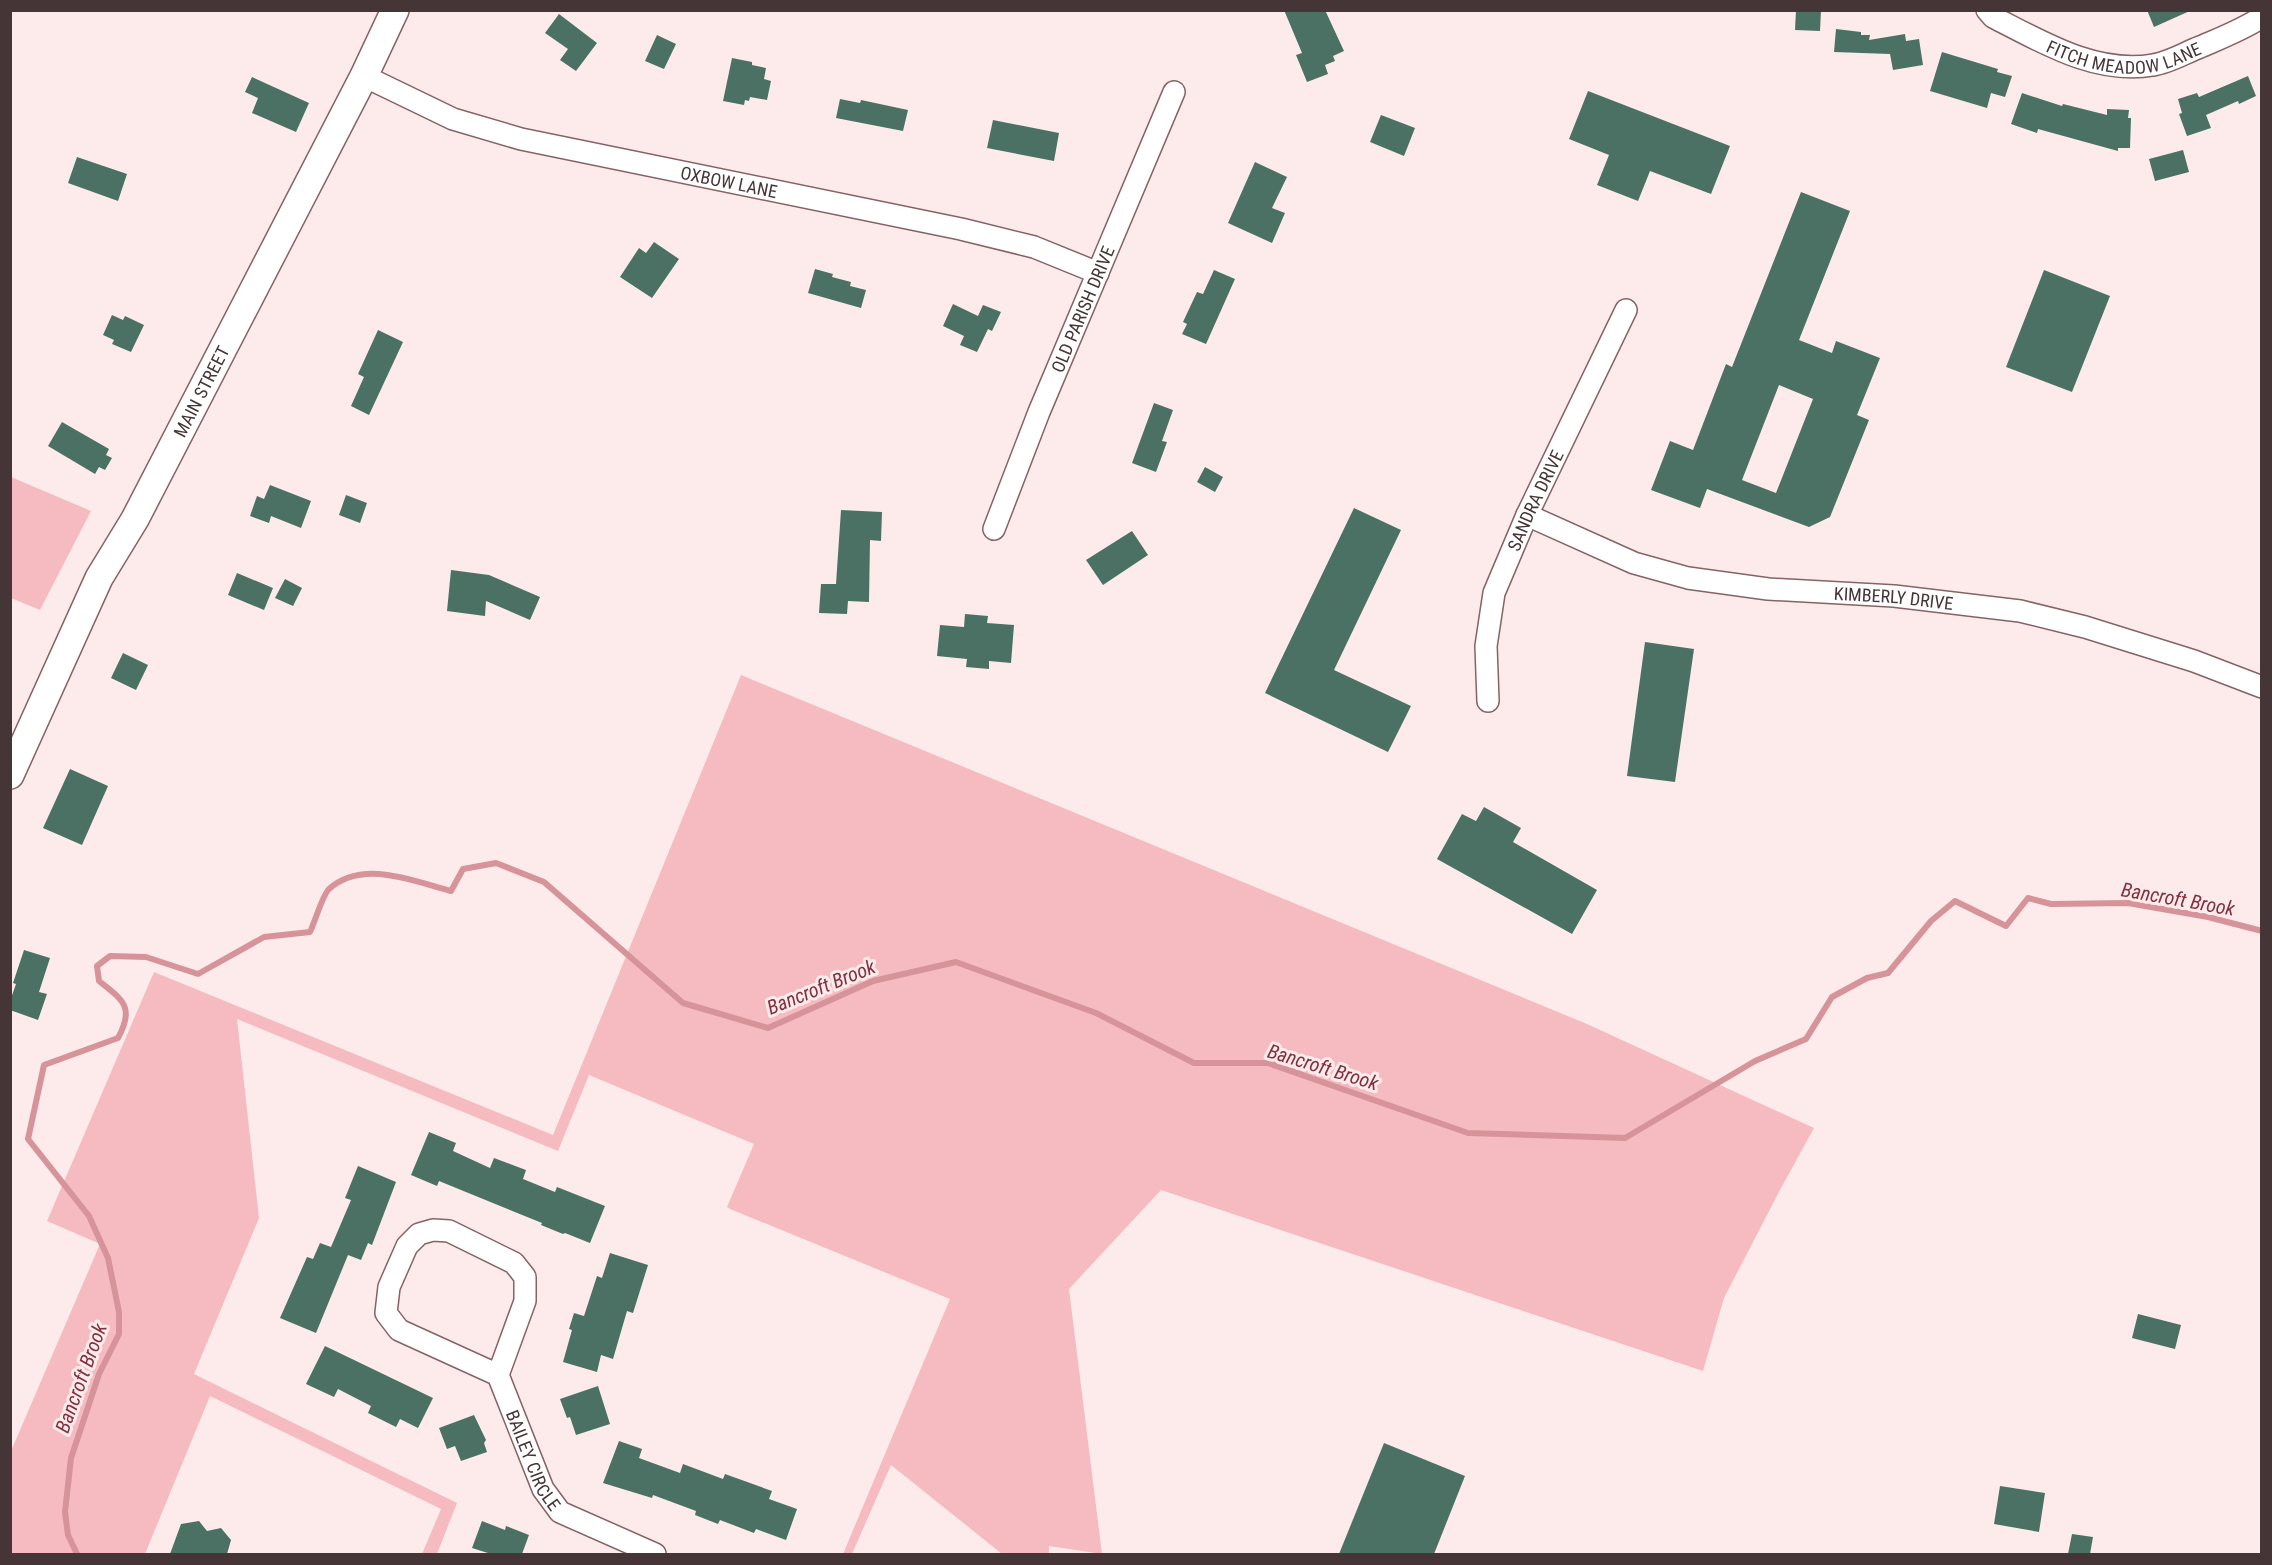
<svg xmlns="http://www.w3.org/2000/svg" width="2272" height="1565" viewBox="0 0 2272 1565" font-family="'Roboto Condensed',sans-serif">
<rect width="100%" height="100%" fill="#fdebec"/>
<g fill="#f5bbc0">
<path d="M 11,477 L 91,511 L 40,610 L 11,598 Z"/>
<path d="M 741,675 L 1587,1024 L 1814,1128 L 1780,1190 L 1724,1298 L 1703,1371 L 1161,1190 L 1069,1289 L 1102,1554 L 1049,1546 L 1049,1554 L 1002,1554 L 891,1465 L 852,1554 L 843,1554 L 950,1299 L 730,1209 L 727,1207 L 754,1144 L 589,1075 L 558,1151 L 237,1019 L 259,1218 L 194,1374 L 457,1503 L 437,1554 L 422,1554 L 441,1509 L 210,1396 L 145,1554 L 11,1554 L 11,1451 L 100,1244 L 47,1221 L 154,972 L 553,1135 Z"/>
</g>
<g fill="none" stroke-linecap="round" stroke-linejoin="round">
<path stroke="#d69399" stroke-width="6" d="M 77,1554 L 68,1535 L 65,1512 L 71,1458 L 99,1374 L 119,1334 L 119,1312 L 108,1258 L 89,1216 L 28,1139 L 44,1065 L 118,1038 C 135,1007 123,1000 99,981 L 97,966 L 110,956 L 146,957 L 198,974 L 264,937 L 310,932 C 315,922 322,896 329,889 C 363,859 413,881 451,891 L 463,869 L 496,863 L 544,882 L 683,1003 L 768,1028 L 873,981 L 956,962 L 1096,1013 L 1194,1063 L 1268,1063 L 1468,1133 L 1625,1138 L 1755,1061 L 1806,1039 L 1832,997 L 1867,978 L 1888,973 L 1931,921 L 1955,901 L 2006,926 L 2028,898 L 2051,904 L 2128,903 L 2208,917 L 2262,931"/>
</g>
<g fill="#4b7165" fill-rule="evenodd">
<path d="M 1284,10 L 1325,10 L 1344,51 L 1333,56 L 1335,61 L 1325,65 L 1328,74 L 1307,82 L 1296,55 L 1302,53 Z"/>
<path d="M 1796,10 L 1821,10 L 1820,31 L 1795,30 Z"/>
<path d="M 2147,10 L 2192,10 L 2154,27 Z"/>
<path d="M 559,14 L 597,43 L 576,71 L 560,60 L 568,49 L 545,33 Z"/>
<path d="M 1836,29 L 1861,32 L 1861,35 L 1870,35 L 1869,40 L 1905,34 L 1906,41 L 1919,39 L 1923,65 L 1893,70 L 1890,54 L 1834,52 Z"/>
<path d="M 657,35 L 676,44 L 664,69 L 645,61 Z"/>
<path d="M 1942,52 L 1998,69 L 1997,72 L 2012,76 L 2005,97 L 1991,93 L 1987,108 L 1930,91 Z"/>
<path d="M 732,58 L 752,62 L 752,65 L 766,68 L 764,79 L 771,81 L 767,100 L 750,97 L 749,101 L 745,100 L 744,105 L 723,101 Z"/>
<path d="M 2248,76 L 2256,96 L 2239,104 L 2238,101 L 2206,115 L 2211,128 L 2187,136 L 2179,114 L 2182,113 L 2178,99 L 2197,93 L 2199,97 Z"/>
<path d="M 252,77 L 309,103 L 296,132 L 252,113 L 258,98 L 245,92 Z"/>
<path d="M 1588,91 L 1730,146 L 1711,194 L 1650,171 L 1638,201 L 1597,185 L 1609,155 L 1569,139 Z"/>
<path d="M 2022,93 L 2062,106 L 2063,104 L 2107,115 L 2107,109 L 2129,110 L 2128,118 L 2131,118 L 2130,148 L 2118,148 L 2118,151 L 2038,129 L 2037,133 L 2011,124 Z"/>
<path d="M 840,99 L 860,103 L 861,100 L 908,110 L 903,131 L 836,118 Z"/>
<path d="M 1381,115 L 1415,128 L 1404,156 L 1370,142 Z"/>
<path d="M 993,120 L 1059,133 L 1054,161 L 987,148 Z"/>
<path d="M 2183,150 L 2189,172 L 2155,181 L 2149,159 Z"/>
<path d="M 77,157 L 127,174 L 118,201 L 68,183 Z"/>
<path d="M 1255,162 L 1287,177 L 1272,208 L 1285,213 L 1272,243 L 1228,223 Z"/>
<path d="M 1801,192 L 1850,211 L 1799,340 L 1832,353 L 1836,341 L 1880,358 L 1857,415 L 1869,420 L 1830,517 L 1809,527 L 1707,489 L 1700,508 L 1651,490 L 1670,441 L 1693,450 L 1726,364 L 1732,367 ZM 1779,385 L 1813,399 L 1776,493 L 1742,480 Z"/>
<path d="M 654,242 L 679,259 L 652,298 L 620,277 L 639,248 L 646,253 Z"/>
<path d="M 815,269 L 833,274 L 832,277 L 851,282 L 850,286 L 866,290 L 861,308 L 808,293 Z"/>
<path d="M 1214,270 L 1235,279 L 1206,344 L 1182,334 L 1187,324 L 1183,322 L 1197,292 L 1203,294 Z"/>
<path d="M 2044,270 L 2110,296 L 2072,392 L 2006,367 Z"/>
<path d="M 953,304 L 978,316 L 983,305 L 1001,312 L 992,331 L 988,329 L 977,352 L 960,345 L 964,336 L 943,326 Z"/>
<path d="M 112,315 L 123,320 L 125,316 L 144,325 L 131,352 L 112,344 L 114,340 L 103,335 Z"/>
<path d="M 378,330 L 403,342 L 369,415 L 351,406 L 364,377 L 358,374 Z"/>
<path d="M 1154,403 L 1173,410 L 1162,441 L 1167,442 L 1156,472 L 1132,463 Z"/>
<path d="M 62,422 L 109,449 L 106,455 L 112,458 L 105,470 L 99,467 L 95,474 L 48,446 Z"/>
<path d="M 1205,467 L 1223,477 L 1215,492 L 1197,482 Z"/>
<path d="M 270,485 L 311,501 L 301,528 L 271,516 L 269,523 L 250,516 L 257,496 L 264,499 Z"/>
<path d="M 346,495 L 367,503 L 360,523 L 339,515 Z"/>
<path d="M 1354,508 L 1401,530 L 1334,670 L 1411,706 L 1388,752 L 1265,693 Z"/>
<path d="M 841,510 L 882,512 L 881,541 L 870,540 L 869,602 L 848,601 L 847,614 L 819,613 L 821,584 L 836,584 Z"/>
<path d="M 1132,531 L 1148,555 L 1103,585 L 1086,560 Z"/>
<path d="M 451,570 L 489,575 L 540,597 L 530,620 L 486,601 L 485,616 L 447,611 Z"/>
<path d="M 237,573 L 273,588 L 264,610 L 228,595 Z"/>
<path d="M 285,579 L 302,588 L 293,606 L 275,598 Z"/>
<path d="M 965,614 L 988,616 L 987,623 L 1014,625 L 1011,663 L 989,661 L 989,669 L 966,667 L 967,659 L 937,656 L 940,625 L 964,627 Z"/>
<path d="M 1645,642 L 1694,649 L 1675,782 L 1627,776 Z"/>
<path d="M 123,653 L 148,665 L 136,690 L 111,678 Z"/>
<path d="M 70,769 L 108,786 L 82,845 L 43,828 Z"/>
<path d="M 1484,807 L 1521,828 L 1513,842 L 1597,890 L 1572,934 L 1437,859 L 1462,814 L 1476,821 Z"/>
<path d="M 24,950 L 50,958 L 39,992 L 47,994 L 38,1020 L 10,1010 L 10,1001 L 16,984 L 13,983 Z"/>
<path d="M 429,1132 L 456,1143 L 453,1151 L 490,1168 L 494,1158 L 526,1170 L 523,1179 L 555,1192 L 557,1187 L 605,1206 L 590,1243 L 565,1233 L 563,1234 L 541,1225 L 542,1223 L 439,1181 L 437,1186 L 411,1175 Z"/>
<path d="M 358,1166 L 396,1182 L 372,1245 L 368,1243 L 361,1260 L 348,1255 L 316,1333 L 280,1318 L 307,1257 L 313,1259 L 320,1243 L 331,1247 L 351,1200 L 345,1198 Z"/>
<path d="M 610,1253 L 648,1265 L 633,1313 L 627,1311 L 613,1359 L 601,1355 L 597,1372 L 563,1362 L 572,1330 L 569,1329 L 574,1313 L 584,1316 L 597,1276 L 602,1278 Z"/>
<path d="M 2138,1314 L 2181,1325 L 2175,1349 L 2132,1338 Z"/>
<path d="M 325,1346 L 433,1398 L 418,1428 L 400,1419 L 396,1427 L 368,1413 L 371,1406 L 338,1389 L 334,1397 L 306,1384 Z"/>
<path d="M 598,1386 L 610,1424 L 576,1435 L 570,1417 L 567,1418 L 560,1399 Z"/>
<path d="M 474,1415 L 486,1440 L 484,1443 L 487,1452 L 461,1461 L 455,1446 L 447,1449 L 439,1428 Z"/>
<path d="M 619,1441 L 642,1449 L 639,1458 L 680,1473 L 683,1464 L 723,1479 L 725,1474 L 772,1491 L 769,1499 L 797,1509 L 786,1540 L 756,1529 L 754,1533 L 720,1520 L 718,1524 L 695,1515 L 696,1511 L 653,1495 L 652,1498 L 603,1483 Z"/>
<path d="M 1384,1443 L 1465,1476 L 1434,1554 L 1339,1554 Z"/>
<path d="M 2000,1486 L 2045,1493 L 2039,1532 L 1994,1524 Z"/>
<path d="M 199,1521 L 207,1531 L 221,1528 L 231,1540 L 227,1554 L 170,1554 L 181,1524 Z"/>
<path d="M 482,1521 L 505,1530 L 506,1526 L 529,1535 L 522,1554 L 491,1554 L 472,1548 Z"/>
<path d="M 2072,1534 L 2093,1537 L 2090,1554 L 2068,1554 Z"/>
</g>
<g fill="none" stroke-linecap="round" stroke-linejoin="round">
<g stroke="#866265" stroke-width="24">
<g id="minor">
<path id="s1" d="M 1987,10 L 1993,17 C 2042,42 2096,75 2153,65 C 2168,63 2185,53 2200,47 C 2221,38 2242,30 2262,17"/>
<path id="s2" d="M 364,76 L 453,119 L 521,139 L 961,229 L 1034,247 L 1098,273"/>
<path id="s3" d="M 1527,515 L 1634,563 L 1688,578 L 1768,589 L 1894,596 L 2020,611 L 2085,627 L 2194,661 L 2262,687"/>
<path id="s4" d="M 994,529 L 1039,412 L 1174,92"/>
<path id="s5" d="M 1488,701 L 1486,646 L 1494,593 L 1527,515 L 1626,310"/>
<path id="s6" d="M 498,1375 L 399,1330 L 386,1313 L 389,1287 L 407,1246 L 419,1234 L 433,1230 L 449,1231 L 514,1263 L 525,1277 L 525,1301 L 498,1375 L 543,1489 L 560,1512 L 655,1554"/>
</g>
</g>
<g stroke="#866265" stroke-width="30">
<g id="tertiary">
<path id="s7" d="M 10,775 L 99,578 L 135,519 L 364,76 L 395,10"/>
</g>
</g>
<use href="#minor" stroke="#fff" stroke-width="21"/>
<use href="#tertiary" stroke="#fff" stroke-width="27"/>
</g>
<g text-anchor="middle" dominant-baseline="central" stroke-width="6" stroke-linejoin="round" paint-order="stroke">
<g font-size="18" fill="#463537" stroke="#fdebec">
<text stroke="none"><textPath href="#s1" startOffset="150">FITCH MEADOW LANE</textPath></text>
<text stroke="none"><textPath href="#s2" startOffset="382">OXBOW LANE</textPath></text>
<text stroke="none"><textPath href="#s4" startOffset="237">OLD PARISH DRIVE</textPath></text>
<text stroke="none"><textPath href="#s7" startOffset="429">MAIN STREET</textPath></text>
<text stroke="none"><textPath href="#s5" startOffset="210">SANDRA DRIVE</textPath></text>
<text stroke="none"><textPath href="#s3" startOffset="380">KIMBERLY DRIVE</textPath></text>
<text stroke="none"><textPath href="#s6" startOffset="534">BAILEY CIRCLE</textPath></text>
</g>
<g font-size="20" font-style="italic" fill="#81303e" stroke="#fdebec">
<text transform="translate(2178 899) rotate(10)">Bancroft Brook</text>
<text transform="translate(821 987) rotate(-22)">Bancroft Brook</text>
<text transform="translate(1323 1067) rotate(17)">Bancroft Brook</text>
<text transform="translate(81 1378) rotate(-70)">Bancroft Brook</text>
</g>
</g>
<rect width="2272" height="1565" fill="none" stroke="#463537" stroke-width="24"/>
</svg>
